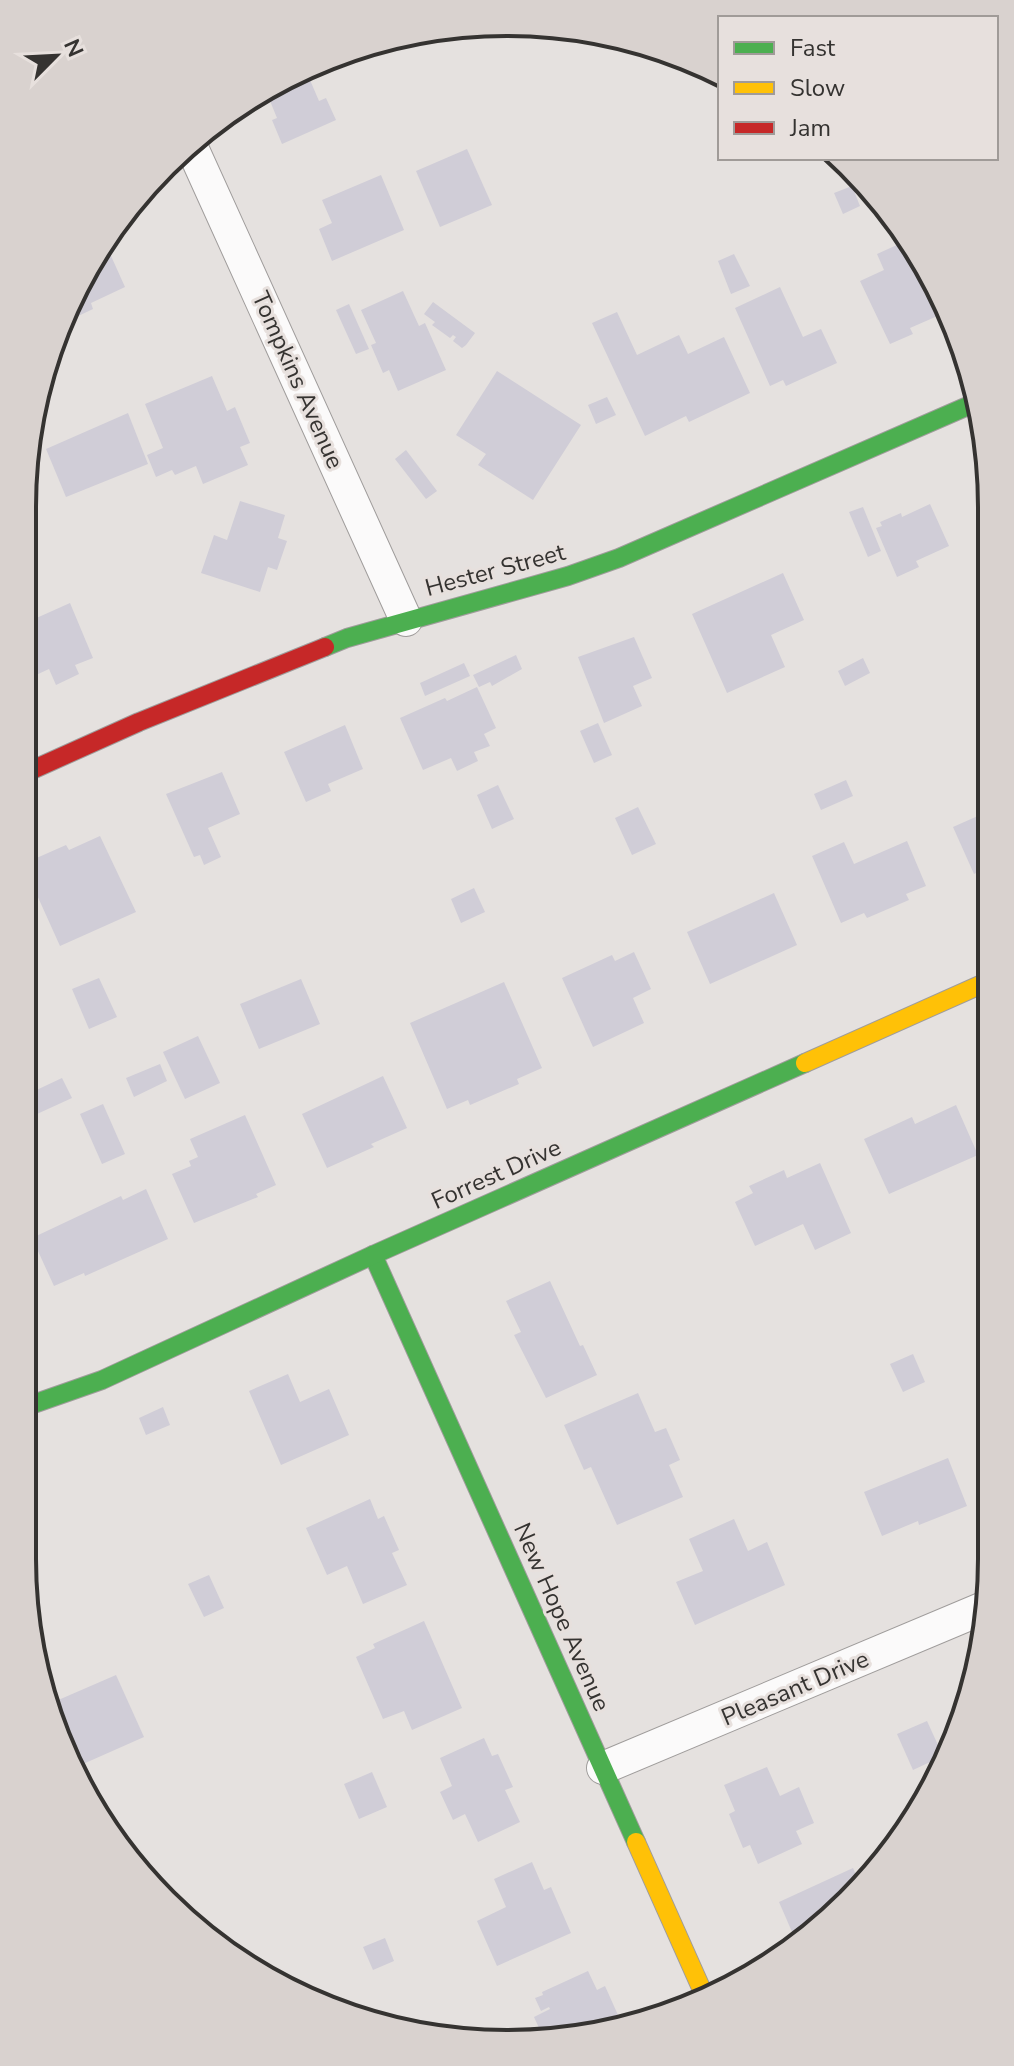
<svg xmlns="http://www.w3.org/2000/svg" width="1014" height="2066" viewBox="0 0 1014 2066" font-family="'Nunito Sans',sans-serif">
<rect width="100%" height="100%" fill="#e5e1df"/>
<g fill="#d0cdd7">
<path d="M 307,73 L 319,101 L 326,98 L 336,120 L 282,144 L 272,120 L 277,118 L 268,96 Z"/>
<path d="M 467,149 L 492,205 L 440,227 L 416,171 Z"/>
<path d="M 381,175 L 404,230 L 332,261 L 319,229 L 332,223 L 322,200 Z"/>
<path d="M 852,186 L 860,206 L 843,214 L 834,193 Z"/>
<path d="M 908,240 L 949,311 L 910,328 L 913,334 L 890,344 L 860,281 L 884,270 L 877,254 Z"/>
<path d="M 107,247 L 125,287 L 91,303 L 93,309 L 74,318 L 68,306 L 72,293 Z"/>
<path d="M 734,254 L 750,286 L 731,294 L 718,261 Z"/>
<path d="M 780,287 L 803,337 L 821,329 L 837,363 L 786,386 L 783,380 L 770,386 L 735,308 Z"/>
<path d="M 403,291 L 419,326 L 425,323 L 446,370 L 398,391 L 389,370 L 383,373 L 371,345 L 376,343 L 361,310 Z"/>
<path d="M 433,302 L 475,333 L 466,345 L 462,348 L 453,341 L 456,337 L 453,335 L 450,338 L 432,325 L 435,322 L 424,314 Z"/>
<path d="M 349,304 L 369,349 L 356,354 L 336,310 Z"/>
<path d="M 617,312 L 637,355 L 679,335 L 688,354 L 724,337 L 750,393 L 689,422 L 686,416 L 645,436 L 592,323 Z"/>
<path d="M 497,371 L 581,425 L 533,500 L 478,465 L 486,454 L 456,435 Z"/>
<path d="M 212,376 L 227,411 L 235,407 L 250,443 L 240,447 L 248,465 L 203,484 L 196,466 L 175,475 L 172,470 L 156,477 L 147,455 L 163,448 L 145,404 Z"/>
<path d="M 607,397 L 616,415 L 596,424 L 588,405 Z"/>
<path d="M 128,413 L 148,464 L 66,497 L 46,449 Z"/>
<path d="M 406,450 L 437,491 L 426,499 L 395,459 Z"/>
<path d="M 240,501 L 285,515 L 278,538 L 287,541 L 277,570 L 268,567 L 260,592 L 201,573 L 214,535 L 227,540 Z"/>
<path d="M 930,504 L 949,546 L 916,561 L 919,567 L 897,577 L 876,528 L 882,526 L 880,522 L 901,513 L 902,517 Z"/>
<path d="M 863,507 L 881,551 L 868,557 L 849,512 Z"/>
<path d="M 783,573 L 804,620 L 771,635 L 785,667 L 727,693 L 692,614 Z"/>
<path d="M 23,601 L 32,620 L 70,603 L 93,658 L 75,665 L 79,674 L 56,685 L 49,669 L 23,681 Z"/>
<path d="M 634,637 L 652,678 L 633,686 L 642,706 L 604,723 L 578,657 Z"/>
<path d="M 516,655 L 522,669 L 492,686 L 490,682 L 479,687 L 473,675 Z"/>
<path d="M 863,658 L 870,673 L 845,686 L 838,671 Z"/>
<path d="M 464,663 L 470,676 L 425,696 L 420,683 Z"/>
<path d="M 477,687 L 496,728 L 484,734 L 490,746 L 474,752 L 478,761 L 457,771 L 451,758 L 423,770 L 400,718 L 445,698 L 447,701 Z"/>
<path d="M 598,723 L 612,755 L 594,763 L 580,731 Z"/>
<path d="M 345,725 L 363,769 L 328,784 L 331,791 L 306,802 L 284,752 Z"/>
<path d="M 222,772 L 240,814 L 208,828 L 221,857 L 204,865 L 200,855 L 194,857 L 166,794 Z"/>
<path d="M 846,780 L 853,796 L 821,810 L 814,794 Z"/>
<path d="M 498,785 L 514,819 L 492,829 L 477,795 Z"/>
<path d="M 638,807 L 656,844 L 632,855 L 615,818 Z"/>
<path d="M 989,811 L 989,867 L 974,874 L 953,827 Z"/>
<path d="M 100,836 L 136,912 L 60,946 L 23,864 L 66,845 L 69,850 Z"/>
<path d="M 907,841 L 926,886 L 906,894 L 909,900 L 867,918 L 864,913 L 841,923 L 812,856 L 844,842 L 854,864 Z"/>
<path d="M 474,888 L 485,912 L 461,923 L 451,899 Z"/>
<path d="M 774,893 L 797,945 L 710,984 L 687,932 Z"/>
<path d="M 634,952 L 651,989 L 633,998 L 644,1023 L 593,1047 L 562,978 L 612,955 L 615,961 Z"/>
<path d="M 99,978 L 117,1017 L 89,1029 L 72,989 Z"/>
<path d="M 301,979 L 320,1024 L 259,1049 L 240,1004 Z"/>
<path d="M 504,982 L 542,1068 L 517,1079 L 519,1084 L 470,1105 L 468,1100 L 447,1109 L 410,1023 Z"/>
<path d="M 198,1036 L 220,1083 L 185,1099 L 163,1052 Z"/>
<path d="M 160,1064 L 167,1081 L 134,1097 L 126,1078 Z"/>
<path d="M 383,1076 L 407,1128 L 371,1144 L 374,1147 L 327,1168 L 302,1114 Z"/>
<path d="M 62,1078 L 72,1098 L 37,1114 L 28,1094 Z"/>
<path d="M 103,1104 L 125,1154 L 102,1164 L 80,1114 Z"/>
<path d="M 956,1105 L 978,1155 L 889,1194 L 864,1139 L 912,1117 L 915,1124 Z"/>
<path d="M 245,1115 L 276,1185 L 256,1194 L 258,1197 L 194,1223 L 172,1174 L 191,1166 L 189,1161 L 198,1157 L 190,1139 Z"/>
<path d="M 820,1163 L 851,1233 L 815,1250 L 803,1224 L 755,1246 L 735,1202 L 753,1193 L 749,1186 L 784,1170 L 787,1178 Z"/>
<path d="M 146,1189 L 168,1239 L 85,1276 L 84,1273 L 54,1286 L 32,1238 L 121,1196 L 123,1200 Z"/>
<path d="M 550,1281 L 580,1346 L 583,1345 L 597,1375 L 546,1398 L 514,1335 L 521,1332 L 506,1301 Z"/>
<path d="M 913,1354 L 925,1382 L 903,1392 L 890,1364 Z"/>
<path d="M 288,1374 L 300,1402 L 329,1389 L 349,1435 L 281,1465 L 249,1391 Z"/>
<path d="M 638,1393 L 655,1432 L 666,1428 L 680,1460 L 669,1465 L 683,1497 L 617,1525 L 591,1467 L 584,1470 L 564,1425 Z"/>
<path d="M 163,1407 L 170,1425 L 146,1435 L 139,1418 Z"/>
<path d="M 948,1458 L 967,1506 L 919,1525 L 918,1521 L 882,1536 L 864,1492 Z"/>
<path d="M 370,1499 L 378,1519 L 384,1516 L 399,1550 L 392,1553 L 407,1585 L 363,1604 L 347,1566 L 327,1575 L 306,1528 Z"/>
<path d="M 734,1519 L 748,1551 L 767,1542 L 785,1585 L 695,1625 L 676,1582 L 703,1571 L 689,1539 Z"/>
<path d="M 209,1575 L 224,1608 L 204,1617 L 188,1584 Z"/>
<path d="M 424,1621 L 462,1708 L 412,1730 L 404,1711 L 383,1719 L 356,1657 L 375,1648 L 373,1644 Z"/>
<path d="M 116,1675 L 144,1737 L 83,1764 L 56,1701 Z"/>
<path d="M 927,1721 L 943,1756 L 913,1770 L 897,1734 Z"/>
<path d="M 484,1738 L 492,1756 L 498,1754 L 513,1787 L 505,1790 L 520,1822 L 478,1842 L 465,1814 L 453,1820 L 440,1792 L 452,1786 L 440,1758 Z"/>
<path d="M 767,1767 L 780,1796 L 799,1787 L 814,1823 L 796,1831 L 802,1844 L 758,1864 L 750,1845 L 743,1848 L 729,1814 L 735,1811 L 724,1785 Z"/>
<path d="M 372,1772 L 387,1807 L 359,1819 L 344,1784 Z"/>
<path d="M 532,1862 L 544,1890 L 551,1887 L 571,1933 L 497,1966 L 477,1921 L 506,1907 L 494,1879 Z"/>
<path d="M 853,1868 L 861,1886 L 850,1902 L 796,1941 L 779,1902 Z"/>
<path d="M 385,1938 L 394,1961 L 373,1970 L 363,1947 Z"/>
<path d="M 588,1971 L 597,1990 L 605,1986 L 622,2024 L 570,2040 L 563,2040 L 561,2036 L 553,2039 L 544,2039 L 534,2017 L 550,2009 L 549,2007 L 541,2011 L 535,1998 L 543,1995 L 542,1992 Z"/>
</g>
<g fill="none" stroke-linecap="round" stroke-linejoin="round">
<g stroke="#9f9c9b" stroke-width="34">
<g id="street">
<path d="M 189,141 L 406,620"/>
<path d="M 603,1768 L 986,1607"/>
</g>
</g>
<g stroke="#9f9c9b" stroke-width="20">
<g id="fast">
<path d="M 325,647 L 347,638 L 568,576 L 619,558 L 977,402"/>
<path d="M 373,1255 L 636,1842"/>
<path d="M 22,1408 L 102,1380 L 373,1255 L 805,1063"/>
</g>
</g>
<g stroke="#9f9c9b" stroke-width="20">
<g id="slow">
<path d="M 805,1063 L 989,981"/>
<path d="M 636,1842 L 706,1999"/>
</g>
</g>
<g stroke="#9f9c9b" stroke-width="20">
<path id="jam" d="M 23,774 L 139,722 L 325,647"/>
</g>
<use href="#street" stroke="#fbfafa" stroke-width="32"/>
<use href="#fast" stroke="#4caf50" stroke-width="18"/>
<use href="#slow" stroke="#ffc107" stroke-width="18"/>
<use href="#jam" stroke="#c62828" stroke-width="18"/>
</g>
<g text-anchor="middle" dominant-baseline="central" stroke-width="6" stroke-linejoin="round" paint-order="stroke">
<g font-size="24" fill="#353331" stroke="#e7e0dd">
<text transform="translate(298 380) rotate(66)">Tompkins Avenue</text>
<text transform="translate(495 570) rotate(-15)">Hester Street</text>
<text transform="translate(496 1174) rotate(-24)">Forrest Drive</text>
<text transform="translate(562 1617) rotate(66)">New Hope Avenue</text>
<text transform="translate(795 1688) rotate(-23)">Pleasant Drive</text>
</g>
</g>
<path d="M0 0H1014V2066H0ZM507 36H507A471 471 0 0 1 978 507V1559A471 471 0 0 1 507 2030H507A471 471 0 0 1 36 1559V507A471 471 0 0 1 507 36Z" fill="#d9d2cf" fill-rule="evenodd"/>
<path fill="none" stroke="#353331" stroke-width="4" d="M507 36H507A471 471 0 0 1 978 507V1559A471 471 0 0 1 507 2030H507A471 471 0 0 1 36 1559V507A471 471 0 0 1 507 36Z"/>
<rect x="718" y="16" width="280" height="144" fill="#e7e0dd" stroke="#a09b98" stroke-width="2"/>
<rect x="734" y="42" width="40" height="12" fill="#4caf50" stroke="#a09b98" stroke-width="2"/>
<text x="790" y="56" font-size="24" fill="#353331">Fast</text>
<rect x="734" y="82" width="40" height="12" fill="#ffc107" stroke="#a09b98" stroke-width="2"/>
<text x="790" y="96" font-size="24" fill="#353331">Slow</text>
<rect x="734" y="122" width="40" height="12" fill="#c62828" stroke="#a09b98" stroke-width="2"/>
<text x="790" y="136" font-size="24" fill="#353331">Jam</text>
<g transform="translate(56 56) rotate(66)" stroke="#e7e0dd" stroke-width="6" paint-order="stroke">
<path d="M0-6L14 30L0 20L-14 30Z" fill="#353331"/>
<text y="-12" font-size="22" font-weight="bold" text-anchor="middle" fill="#353331">N</text>
</g>
</svg>
